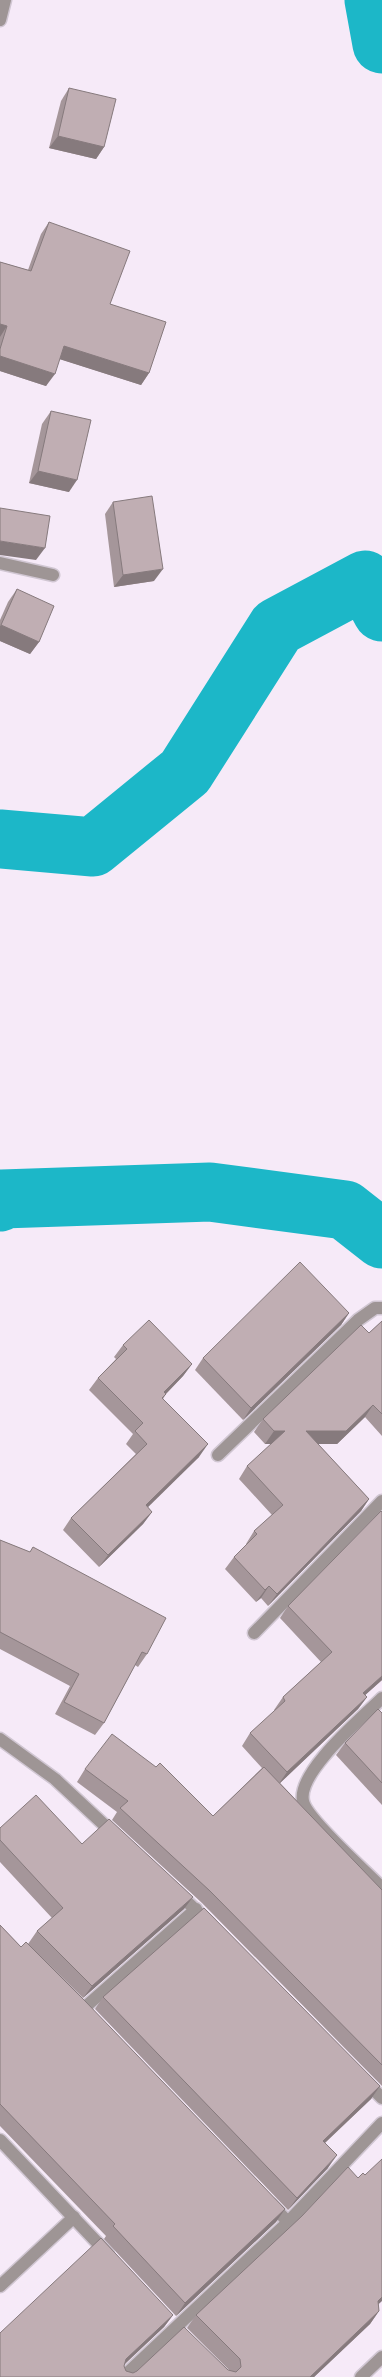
<svg xmlns="http://www.w3.org/2000/svg" width="382" height="2377" viewBox="0 0 382 2377" font-family="Bitter,serif">
<rect width="100%" height="100%" fill="#f6eaf8"/>
<g fill="none" stroke-linecap="round" stroke-linejoin="round">
<g stroke="#1cb7c8" stroke-width="59">
<path d="M 374,0 L 382,44"/>
<path d="M 0,839 L 93,847 L 185,772 L 277,627 L 365,580 L 382,612"/>
<path d="M 0,1202 L 2,1199 L 210,1192 L 345,1210 L 382,1239"/>
</g>
<g stroke="#d0c6d2" stroke-width="15">
<g id="minor">
<path d="M 0,20 L 5,0"/>
<path d="M 0,563 L 53,575"/>
<path d="M 218,1455 L 358,1320 L 375,1308 L 382,1308"/>
<path d="M 254,1633 L 382,1501"/>
<path d="M 382,1698 C 362,1718 297,1772 303,1801 C 306,1819 367,1872 382,1888"/>
<path d="M 0,1739 L 55,1779 L 115,1835"/>
<path d="M 176,1891 L 210,1924"/>
<path d="M 83,2009 L 196,1909"/>
<path d="M 364,2080 L 382,2098"/>
<path d="M 0,2140 L 108,2254"/>
<path d="M 271,2204 L 288,2222"/>
<path d="M 0,2286 L 74,2217"/>
<path d="M 123,2377 L 288,2222 L 382,2123"/>
<path d="M 361,2377 L 382,2357"/>
</g>
</g>
<use href="#minor" stroke="#9e9595" stroke-width="12"/>
</g>
<g fill="#a5969a">
<path d="M 69,88 L 104,147 L 96,159 L 49,148 L 61,101 Z"/>
<path d="M 49,222 L 110,304 L 149,373 L 141,385 L 60,359 L 46,386 L 0,371 L 0,262 L 28,270 L 41,234 Z"/>
<path d="M 51,411 L 69,492 L 29,483 L 42,424 Z"/>
<path d="M 113,502 L 154,581 L 114,587 L 105,514 Z"/>
<path d="M 17,589 L 39,642 L 30,654 L 0,641 L 0,620 L 8,602 Z"/>
<path d="M 349,1313 L 341,1325 L 243,1420 L 195,1370 L 203,1358 Z"/>
<path d="M 382,1321 L 382,1436 L 365,1417 L 337,1444 L 318,1444 L 369,1499 L 361,1511 L 268,1606 L 261,1598 L 256,1602 L 225,1569 L 234,1557 L 247,1544 L 246,1544 L 254,1531 L 272,1515 L 239,1479 L 247,1466 L 272,1444 L 265,1444 L 254,1432 L 263,1419 L 369,1333 Z"/>
<path d="M 123,1345 L 192,1364 L 183,1376 L 166,1394 L 163,1399 L 199,1457 L 147,1507 L 152,1512 L 143,1524 L 99,1567 L 63,1530 L 71,1518 L 136,1454 L 126,1444 L 133,1434 L 89,1390 L 98,1378 L 116,1359 L 114,1357 Z"/>
<path d="M 382,1512 L 382,1680 L 365,1695 L 367,1697 L 358,1709 L 280,1783 L 382,1890 L 382,2086 L 202,1903 L 112,1820 L 117,1812 L 77,1782 L 85,1769 L 213,1816 L 262,1768 L 242,1746 L 250,1733 L 275,1711 L 274,1710 L 283,1697 L 321,1662 L 280,1618 L 288,1606 Z"/>
<path d="M 0,1540 L 30,1552 L 33,1547 L 147,1654 L 138,1667 L 135,1665 L 104,1723 L 95,1735 L 55,1714 L 70,1686 L 0,1649 Z"/>
<path d="M 382,1713 L 382,1805 L 336,1755 L 345,1743 Z"/>
<path d="M 0,1828 L 82,1844 L 184,1909 L 83,1998 L 28,1944 L 37,1931 L 52,1918 L 0,1862 Z"/>
<path d="M 0,1925 L 21,1947 L 285,2209 L 276,2222 L 176,2316 L 104,2239 L 106,2236 L 0,2126 Z"/>
<path d="M 103,1997 L 380,2086 L 371,2099 L 325,2143 L 328,2168 L 288,2210 L 95,2009 Z"/>
<path d="M 378,2305 L 379,2311 L 370,2324 L 314,2377 L 0,2377 L 173,2315 L 164,2327 L 124,2365 L 124,2366 L 126,2371 L 133,2373 L 230,2371 L 187,2328 L 196,2315 Z"/>
</g>
<g fill="#867a7d">
<path d="M 58,136 L 104,147 L 96,159 L 49,148 Z"/>
<path d="M 0,324 L 7,326 L 0,337 Z"/>
<path d="M 64,346 L 149,373 L 141,385 L 56,358 Z"/>
<path d="M 0,356 L 55,374 L 46,386 L 0,371 Z"/>
<path d="M 38,471 L 77,480 L 69,492 L 29,483 Z"/>
<path d="M 0,541 L 45,548 L 36,560 L 0,555 Z"/>
<path d="M 163,569 L 154,581 L 114,587 L 123,575 Z"/>
<path d="M 1,625 L 39,642 L 30,654 L 0,641 L 0,626 Z"/>
<path d="M 349,1313 L 341,1325 L 243,1420 L 251,1408 Z"/>
<path d="M 192,1364 L 183,1376 L 156,1404 L 164,1392 Z"/>
<path d="M 373,1405 L 365,1417 L 337,1444 L 298,1444 L 306,1431 Z"/>
<path d="M 274,1431 L 285,1431 L 277,1444 L 265,1444 Z"/>
<path d="M 208,1444 L 199,1457 L 137,1518 L 146,1505 Z"/>
<path d="M 369,1499 L 361,1511 L 268,1606 L 277,1594 Z"/>
<path d="M 152,1512 L 143,1524 L 99,1567 L 108,1555 Z"/>
<path d="M 269,1586 L 261,1598 L 256,1602 L 265,1590 Z"/>
<path d="M 382,1676 L 382,1680 L 354,1705 L 363,1693 Z"/>
<path d="M 367,1697 L 358,1709 L 278,1785 L 287,1772 Z"/>
<path d="M 193,1897 L 184,1909 L 83,1998 L 92,1986 Z"/>
<path d="M 380,2086 L 371,2099 L 314,2153 L 323,2141 Z"/>
<path d="M 337,2155 L 328,2168 L 288,2210 L 297,2198 Z"/>
<path d="M 285,2209 L 276,2222 L 176,2316 L 185,2303 Z"/>
<path d="M 382,2297 L 382,2301 L 369,2313 L 378,2301 Z"/>
<path d="M 379,2311 L 370,2324 L 314,2377 L 310,2377 Z"/>
<path d="M 173,2315 L 164,2327 L 117,2371 L 126,2359 Z"/>
</g>
<g fill="#c0aeb3" stroke="#867a7d">
<path d="M 69,88 L 116,99 L 104,147 L 58,136 Z"/>
<path d="M 49,222 L 130,251 L 110,304 L 166,322 L 149,373 L 64,346 L 55,374 L 0,356 L 0,349 L 7,326 L 0,324 L 0,262 L 31,271 Z"/>
<path d="M 51,411 L 91,420 L 77,480 L 38,471 Z"/>
<path d="M 152,496 L 163,569 L 123,575 L 113,502 Z"/>
<path d="M 0,508 L 50,516 L 45,548 L 0,541 Z"/>
<path d="M 17,589 L 54,606 L 39,642 L 1,625 Z"/>
<path d="M 300,1262 L 349,1313 L 251,1408 L 203,1358 Z"/>
<path d="M 149,1320 L 192,1364 L 164,1392 L 166,1394 L 162,1398 L 208,1444 L 146,1505 L 152,1512 L 108,1555 L 71,1518 L 147,1444 L 135,1431 L 143,1423 L 98,1378 L 127,1349 L 123,1345 Z"/>
<path d="M 382,1321 L 382,1414 L 373,1405 L 346,1431 L 306,1431 L 369,1499 L 277,1594 L 269,1586 L 265,1590 L 234,1557 L 257,1534 L 254,1531 L 283,1505 L 247,1466 L 285,1431 L 274,1431 L 263,1419 L 361,1325 L 369,1333 Z"/>
<path d="M 381,1511 L 382,1512 L 382,1676 L 363,1693 L 367,1697 L 287,1772 L 250,1733 L 285,1701 L 283,1697 L 332,1652 L 288,1606 Z"/>
<path d="M 0,1540 L 30,1552 L 33,1547 L 166,1618 L 147,1654 L 142,1652 L 104,1723 L 64,1702 L 79,1674 L 0,1632 Z"/>
<path d="M 378,1709 L 382,1713 L 382,1783 L 345,1743 Z"/>
<path d="M 112,1734 L 156,1767 L 160,1763 L 213,1816 L 264,1767 L 382,1890 L 382,2065 L 210,1891 L 120,1808 L 128,1801 L 85,1769 Z"/>
<path d="M 36,1795 L 82,1844 L 109,1819 L 193,1897 L 92,1986 L 37,1931 L 63,1908 L 0,1840 L 0,1828 Z"/>
<path d="M 204,1908 L 380,2086 L 323,2141 L 337,2155 L 297,2198 L 103,1997 Z"/>
<path d="M 0,1925 L 21,1947 L 26,1942 L 86,2002 L 285,2209 L 185,2303 L 113,2226 L 115,2224 L 0,2104 Z"/>
<path d="M 382,2159 L 382,2297 L 378,2301 L 379,2311 L 310,2377 L 0,2377 L 0,2333 L 101,2238 L 173,2315 L 126,2359 L 124,2366 L 126,2371 L 133,2373 L 137,2371 L 184,2327 L 228,2370 L 236,2372 L 241,2367 L 240,2359 L 196,2315 L 302,2216 L 348,2167 L 358,2178 L 363,2173 L 365,2175 Z"/>
</g>
</svg>
